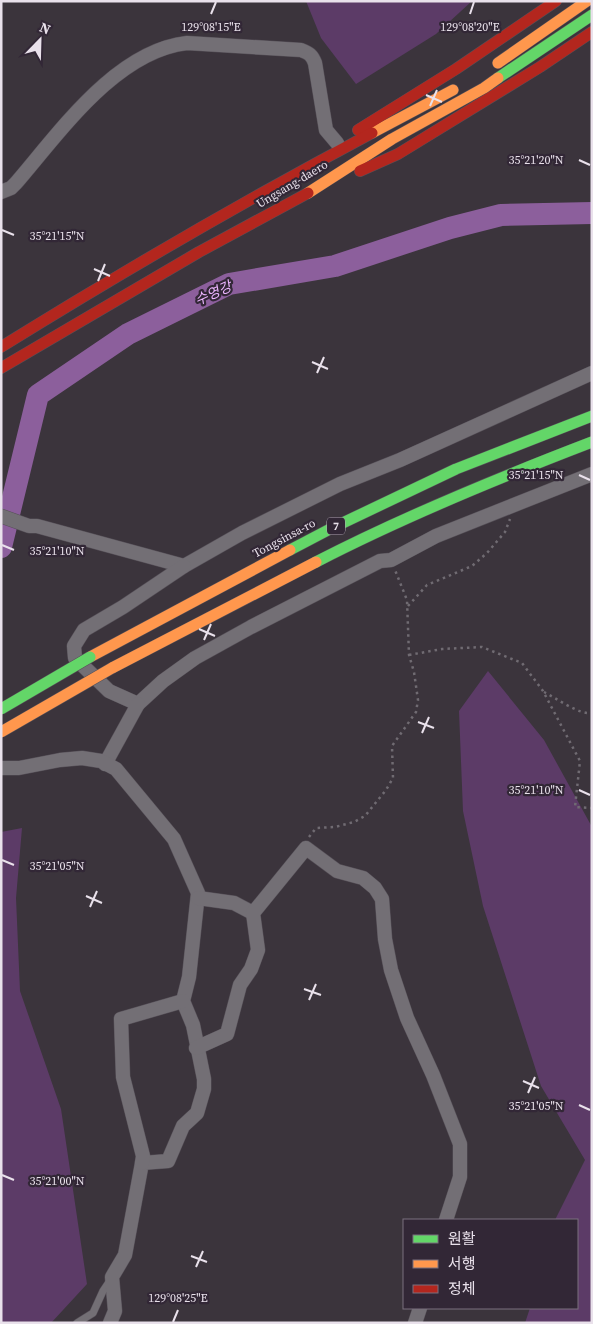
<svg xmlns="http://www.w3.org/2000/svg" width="593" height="1324" viewBox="0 0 593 1324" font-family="'Source Serif 4','Noto Sans KR',serif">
<rect width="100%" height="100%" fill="#3b343c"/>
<g fill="#5c3b67">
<path d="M 306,1 L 472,1 L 436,34 L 356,84 L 321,38 Z"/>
<path d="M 488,671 L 544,740 L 592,827 L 592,1323 L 525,1323 L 530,1308 L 577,1308 L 577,1220 L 555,1220 L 585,1160 L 541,1086 L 483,906 L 463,811 L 459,711 Z"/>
<path d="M 22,828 L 16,898 L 20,991 L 61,1109 L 87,1284 L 51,1323 L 1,1323 L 1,832 Z"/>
</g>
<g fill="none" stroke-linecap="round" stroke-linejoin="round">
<path stroke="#8c5f9c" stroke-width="22" d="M 1,547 L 38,395 L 128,334 L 229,284 L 335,266 L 450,228 L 501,215 L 592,213"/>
<g stroke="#565058" stroke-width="8">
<path id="lane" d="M 77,1323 L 93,1313 L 103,1291 L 111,1279"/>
</g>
<g stroke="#565058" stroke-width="15">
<g id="street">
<path d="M 1,192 L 11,188 L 16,183 C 60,132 116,51 187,43 L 301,50 C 309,53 312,55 315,63 L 326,130 L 337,143"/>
<path d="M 1,516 L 29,526 L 37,526 L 184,566 L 242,533 L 340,484 L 400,460 L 592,373"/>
<path d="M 184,566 L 123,607 L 84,630 L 74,646 L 75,658 L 109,691 L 138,704 L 163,681 L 195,658 L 251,627 L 380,561 L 391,560 L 436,536 L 592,474"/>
<path d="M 105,764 L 138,704"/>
<path d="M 1,768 L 19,768 L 60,760 L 82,758 L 101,761 L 116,769 L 174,839 L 198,893 L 189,977 L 183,1001 L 193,1025 L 204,1079 L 204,1089 L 197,1113 L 183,1126 L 168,1161 L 142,1163 L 125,1255 L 112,1277 L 115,1311 L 110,1323"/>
<path d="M 198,898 L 234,903 L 253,913"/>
<path d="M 196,1048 L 227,1034 L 240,985 L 251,969 L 258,950 L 253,913 L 306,848 L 337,871 L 363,878 L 375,888 L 382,899 L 385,939 L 391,970 L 407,1018 L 433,1075 L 460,1144 L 460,1177 L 446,1220"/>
<path d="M 142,1163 L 143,1156 L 123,1077 L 121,1019 L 183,1001"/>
<path d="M 415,1323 L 420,1308"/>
</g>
</g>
<g stroke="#565058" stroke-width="12">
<g id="fast">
<path d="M 498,78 L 592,15"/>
<path d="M 290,550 L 330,529 L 456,469 L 592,416"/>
<path d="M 316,562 C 405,516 498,478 592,442"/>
</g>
</g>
<g stroke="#565058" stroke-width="12">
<g id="slow">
<path d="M 498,63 L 587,1"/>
<path d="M 372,133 L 453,90"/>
<path d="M 308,193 L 392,139 L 484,88 L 498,78"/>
<path d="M 90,657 L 290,550"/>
<path d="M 112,668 L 316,562"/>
</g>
</g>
<g stroke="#565058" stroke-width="12">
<g id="jam">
<path d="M 358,130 L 456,69 L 556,1"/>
<path d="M 360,171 L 398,154 L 540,67 L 592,32"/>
<path d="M 1,347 C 122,272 246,200 372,133"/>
<path d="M 1,368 L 199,252 L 308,193"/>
</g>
</g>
<g stroke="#706b72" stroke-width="2.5" stroke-dasharray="2.5 4" stroke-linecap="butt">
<path d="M 408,606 L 427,585 L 472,566 L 487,553 L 505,532 L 510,519"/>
<path d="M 409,655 L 442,649 L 482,647 L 522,663 L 543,691 L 580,761 L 575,807 L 592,808"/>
<path d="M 544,692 C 556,698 579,715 592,713"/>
<path d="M 309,837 L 316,828 L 335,827 L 354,822 L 365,816 L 386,790 L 393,778 L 392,746 L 416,712 L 418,700 L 414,672 L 409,655 L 407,600 L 395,570"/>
</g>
<use href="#lane" stroke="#736f75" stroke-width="7"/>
<use href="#street" stroke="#736f75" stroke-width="14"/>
<use href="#fast" stroke="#63d668" stroke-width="11"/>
<use href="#slow" stroke="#ff974d" stroke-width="11"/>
<use href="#jam" stroke="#b3261e" stroke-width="11"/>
<g stroke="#565058" stroke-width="12" stroke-linecap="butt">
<path id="fast-bridge" d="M 1,709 L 90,657"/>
</g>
<g stroke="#565058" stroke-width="12" stroke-linecap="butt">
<path id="slow-bridge" d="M 1,732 L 112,668"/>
</g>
<use href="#fast-bridge" stroke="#63d668" stroke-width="11"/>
<use href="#slow-bridge" stroke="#ff974d" stroke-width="11"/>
</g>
<path fill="none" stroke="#e9e1eb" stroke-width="2" d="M 211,14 L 216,2M 470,14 L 474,2M 426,95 L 442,102M 430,106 L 437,90M 579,160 L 590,165M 2,230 L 14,235M 94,269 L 110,276M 98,281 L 105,264M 312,362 L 328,369M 317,373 L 324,357M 579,475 L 590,480M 2,545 L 14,550M 199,629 L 215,636M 204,640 L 211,624M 418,722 L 434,728M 422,733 L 429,717M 579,790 L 590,795M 2,860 L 14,865M 86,896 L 102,903M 90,907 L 97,891M 304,989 L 321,995M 309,1000 L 316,984M 523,1081 L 539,1088M 528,1093 L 535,1077M 579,1105 L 590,1110M 2,1175 L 14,1180M 191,1256 L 207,1262M 196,1267 L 203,1251M 173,1322 L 178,1310"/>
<g text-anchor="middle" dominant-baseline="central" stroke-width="4.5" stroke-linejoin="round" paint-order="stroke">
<rect fill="#322736" stroke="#b2a9b5" stroke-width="1" x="327" y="517.5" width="18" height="17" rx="4"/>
<g font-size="11" font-weight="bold" fill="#e9e1eb">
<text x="336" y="526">7</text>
</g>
<g font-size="12" fill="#e9e1eb" stroke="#322736">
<text transform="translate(292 184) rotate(-31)">Ungsang-daero</text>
<text transform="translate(284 538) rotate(-28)">Tongsinsa-ro</text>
</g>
<g font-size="14" font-style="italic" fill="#ebb5fe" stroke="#322736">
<text transform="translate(213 293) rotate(-24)">수영강</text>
</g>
</g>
<g font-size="12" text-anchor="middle" fill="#e9e1eb" stroke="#322736" stroke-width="4.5" stroke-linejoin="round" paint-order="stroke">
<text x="470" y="31">129°08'20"E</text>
<text x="211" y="31">129°08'15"E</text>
<text x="536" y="164">35°21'20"N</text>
<text x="57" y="240">35°21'15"N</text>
<text x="536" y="479">35°21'15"N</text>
<text x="57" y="555">35°21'10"N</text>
<text x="536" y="794">35°21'10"N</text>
<text x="57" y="870">35°21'05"N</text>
<text x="536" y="1110">35°21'05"N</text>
<text x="57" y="1185">35°21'00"N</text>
<text x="178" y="1302">129°08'25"E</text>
</g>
<rect width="593" height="1324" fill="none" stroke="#e9e1eb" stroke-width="5"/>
<rect x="403" y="1219" width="175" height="90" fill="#322736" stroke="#7b717e"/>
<rect x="413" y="1235" width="25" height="8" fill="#63d668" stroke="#7b717e"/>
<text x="448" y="1244" font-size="15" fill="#e9e1eb">원활</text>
<rect x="413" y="1260" width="25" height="8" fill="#ff974d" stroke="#7b717e"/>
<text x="448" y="1269" font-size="15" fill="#e9e1eb">서행</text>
<rect x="413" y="1285" width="25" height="8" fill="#b3261e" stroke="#7b717e"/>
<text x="448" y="1294" font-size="15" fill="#e9e1eb">정체</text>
<g transform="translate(40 40) rotate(23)" stroke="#322736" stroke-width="4" paint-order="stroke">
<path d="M0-4L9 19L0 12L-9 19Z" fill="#e9e1eb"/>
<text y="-8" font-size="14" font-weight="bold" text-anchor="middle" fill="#e9e1eb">N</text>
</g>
</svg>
